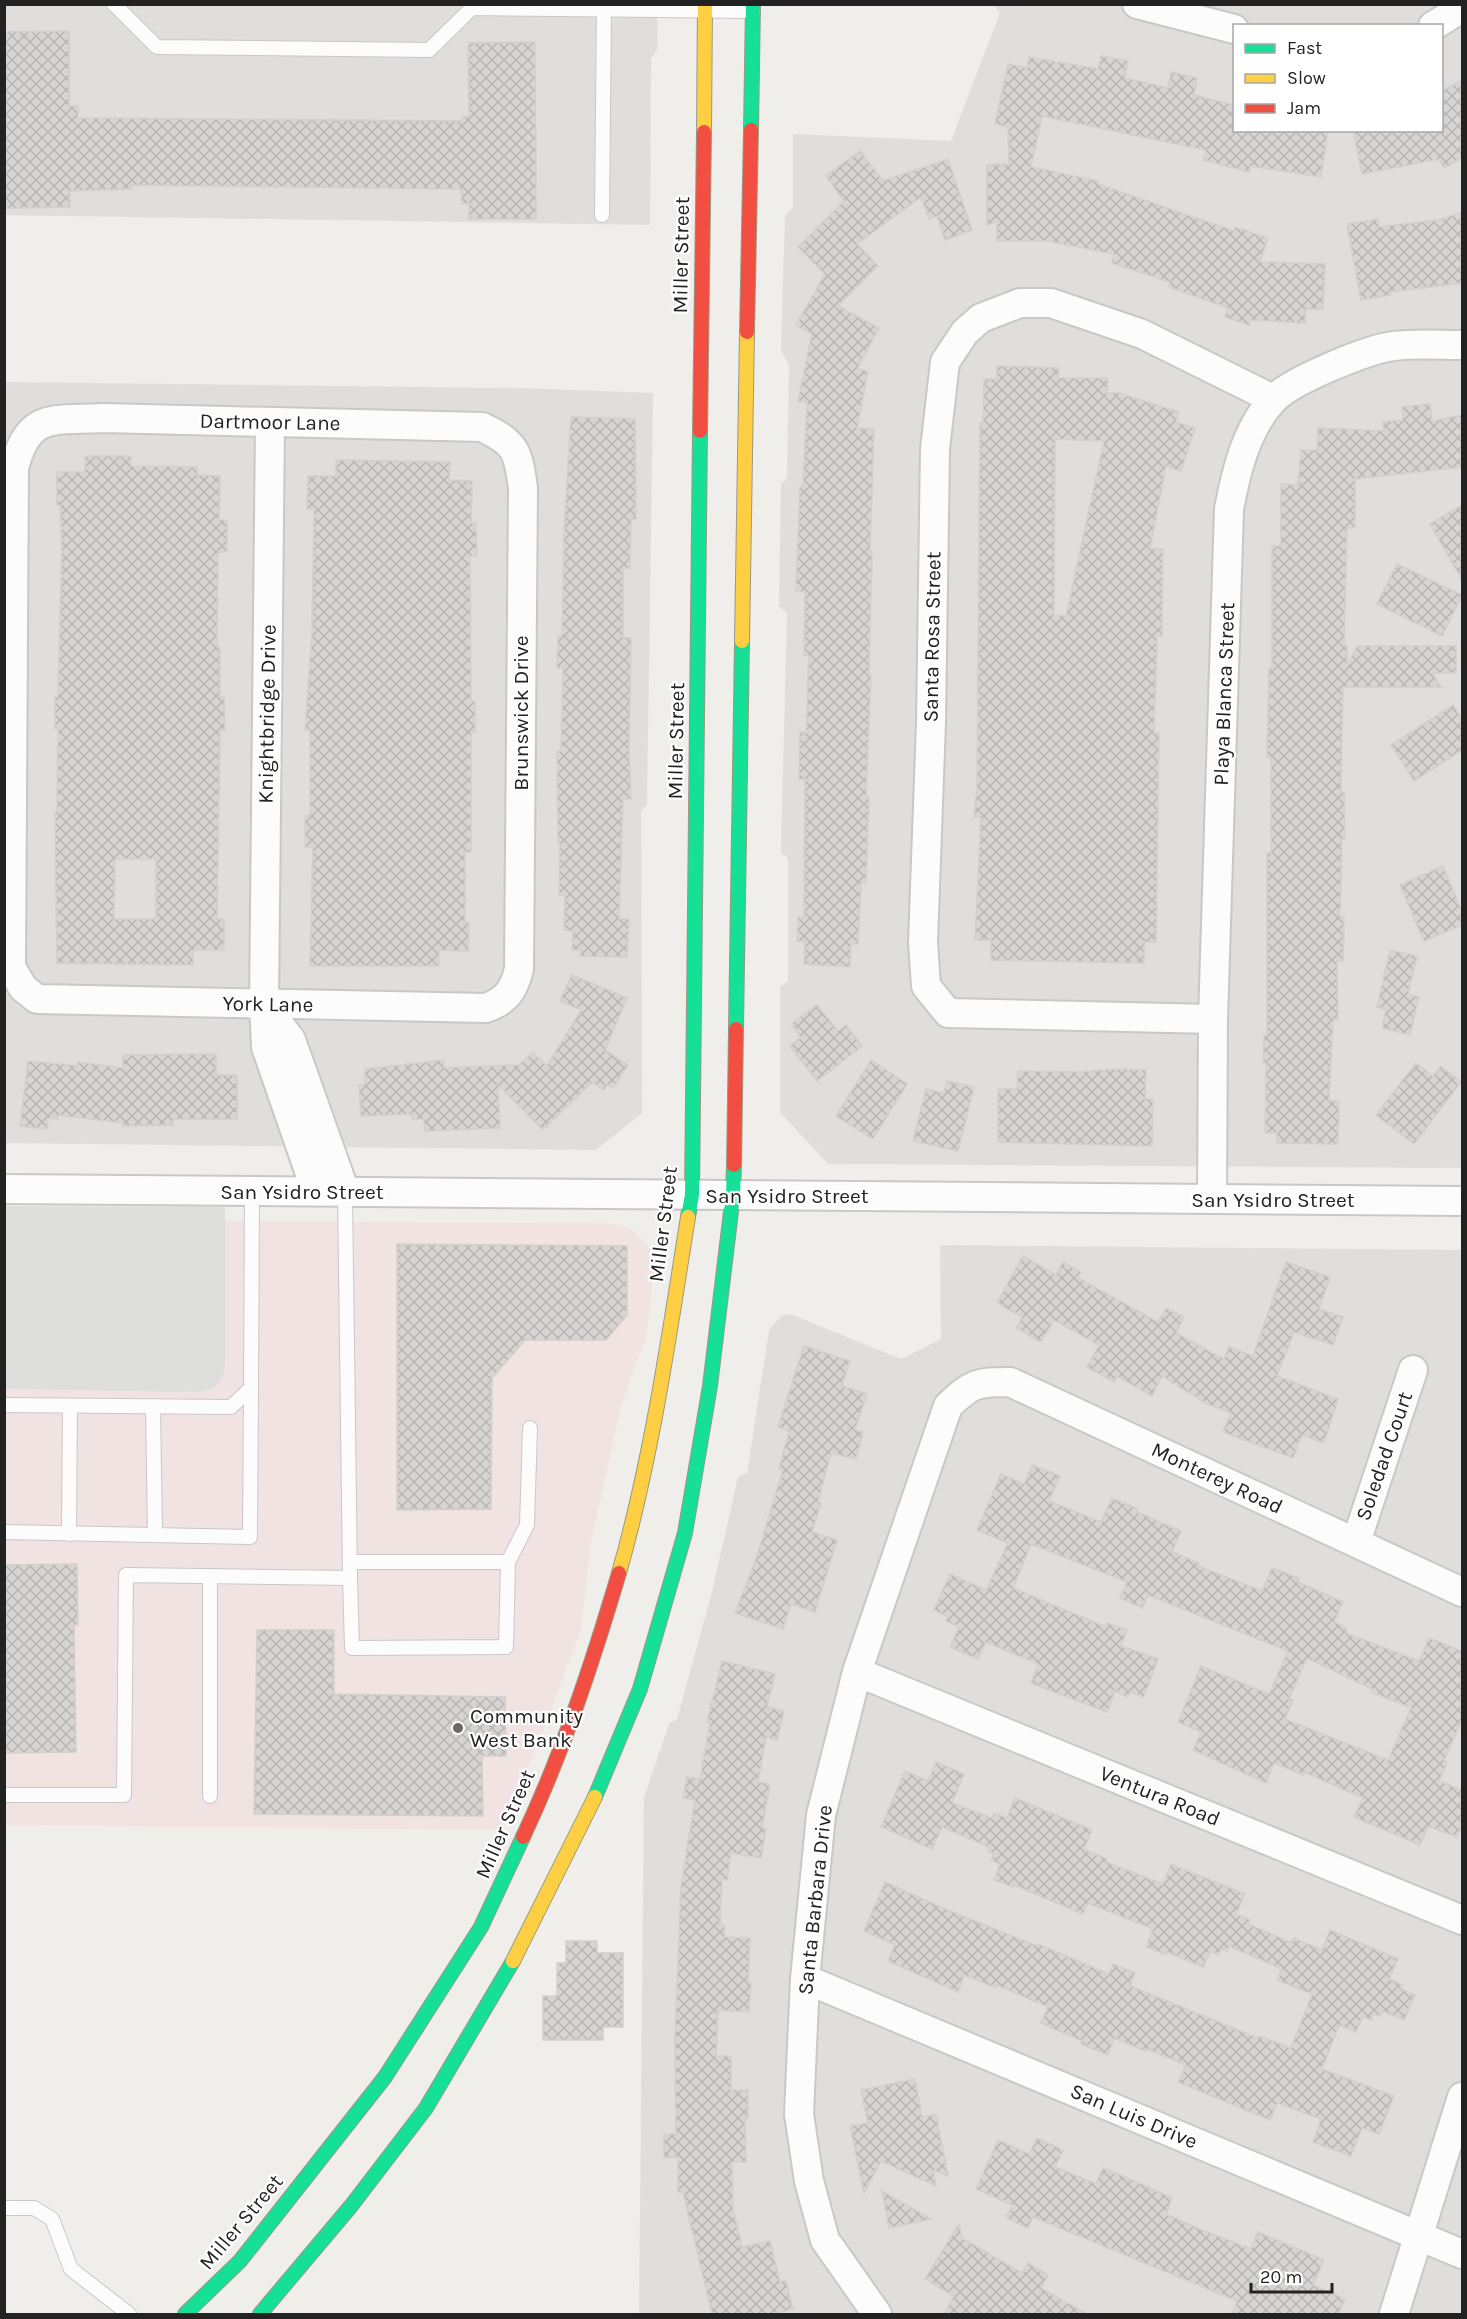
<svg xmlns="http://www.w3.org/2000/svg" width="1467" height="2319" viewBox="0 0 1467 2319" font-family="Karla,sans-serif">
<defs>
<pattern id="building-cross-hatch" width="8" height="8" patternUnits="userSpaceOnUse" patternTransform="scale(1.5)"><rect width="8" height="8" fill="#d7d4d2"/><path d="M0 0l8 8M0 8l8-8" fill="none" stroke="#b8b6b4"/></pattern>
</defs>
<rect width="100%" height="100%" fill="#f0eeeb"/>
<g fill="#dfdedc" fill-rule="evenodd">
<path d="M 5,5 L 658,5 L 657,50 L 651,58 L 650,225 L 5,215 Z"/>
<path d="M 994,5 L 1462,5 L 1462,1168 L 828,1164 L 780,1112 L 780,987 L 788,981 L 788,859 L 781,852 L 787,613 L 779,606 L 781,484 L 787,478 L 789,365 L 781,351 L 785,216 L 793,207 L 793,134 L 951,141 L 1000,13 ZM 1234,26 L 1442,26 L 1442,130 L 1234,130 Z"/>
<path d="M 5,382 L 518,388 L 653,393 L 647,805 L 641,811 L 642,1113 L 596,1150 L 5,1143 Z"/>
<path d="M 940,1245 L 1462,1250 L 1462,2314 L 639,2314 L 644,1798 L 669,1724 L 677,1719 L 711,1596 L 738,1477 L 747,1473 L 769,1330 L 781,1316 L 790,1314 L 901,1359 L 941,1339 Z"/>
</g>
<path fill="#f1e3e1" d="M 225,1221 L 596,1223 L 622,1225 L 633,1230 L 651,1250 L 654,1269 L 647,1334 L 621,1406 L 591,1542 L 581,1629 L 545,1726 L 501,1830 L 5,1825 L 5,1389 L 209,1390 L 225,1364 Z"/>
<path fill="#dededc" d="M 5,1206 L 225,1207 L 225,1364 L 223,1377 L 217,1386 L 209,1390 L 198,1392 L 5,1389 Z"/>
<g fill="url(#building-cross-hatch)" stroke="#d3d0cc" stroke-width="1.5" fill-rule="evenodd">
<path d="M 69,31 L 69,106 L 78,106 L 78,118 L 462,121 L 462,117 L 469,117 L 468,43 L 535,42 L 536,219 L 469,219 L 469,203 L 462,204 L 461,189 L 132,185 L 132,189 L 70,191 L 70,207 L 4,208 L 4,32 Z"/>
<path d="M 1101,56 L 1128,61 L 1125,78 L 1168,88 L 1171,72 L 1197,78 L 1194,95 L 1234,105 L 1234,130 L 1328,130 L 1321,177 L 1250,166 L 1249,172 L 1203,160 L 1206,150 L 1042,116 L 1031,167 L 1098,181 L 1098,184 L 1234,231 L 1235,227 L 1268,238 L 1260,262 L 1325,264 L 1323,309 L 1306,309 L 1305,323 L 1250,320 L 1249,325 L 1225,317 L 1228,308 L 1169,287 L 1170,282 L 1112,263 L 1114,254 L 1048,241 L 997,241 L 997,221 L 987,225 L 987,165 L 1009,164 L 1008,127 L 995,124 L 1008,64 L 1027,68 L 1029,57 L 1098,69 Z"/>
<path d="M 1462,80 L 1462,158 L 1444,168 L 1439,159 L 1362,174 L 1353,130 L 1442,130 L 1442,91 Z"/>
<path d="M 860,151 L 883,181 L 948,159 L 972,230 L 945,240 L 937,216 L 929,219 L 921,197 L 857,244 L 878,266 L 838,306 L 879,328 L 857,369 L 868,371 L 857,428 L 874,429 L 870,551 L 872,551 L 869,675 L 871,675 L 866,797 L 869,797 L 866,883 L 861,883 L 858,944 L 851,944 L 850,967 L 804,964 L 805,942 L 797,941 L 798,917 L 804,918 L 805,779 L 799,779 L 800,732 L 806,733 L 809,656 L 804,655 L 805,591 L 796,591 L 800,487 L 803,487 L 807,403 L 798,401 L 812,334 L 796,325 L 825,274 L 798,247 L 844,201 L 826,176 Z"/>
<path d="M 1462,212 L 1462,283 L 1390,292 L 1391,295 L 1361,300 L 1347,224 L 1378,219 L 1379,227 L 1438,220 Z"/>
<path d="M 997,366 L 1059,368 L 1058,378 L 1108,378 L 1107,393 L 1119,393 L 1179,412 L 1176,422 L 1195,428 L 1181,471 L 1166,466 L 1150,549 L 1163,549 L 1162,612 L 1162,636 L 1157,636 L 1154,733 L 1159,733 L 1156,942 L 1144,942 L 1144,963 L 991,960 L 991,940 L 975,940 L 981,817 L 974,817 L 977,788 L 980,423 L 983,423 L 984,379 L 997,379 ZM 1055,439 L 1104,441 L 1066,616 L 1054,615 Z"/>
<path d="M 1430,404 L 1432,421 L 1462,415 L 1462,467 L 1355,479 L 1355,528 L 1347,528 L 1344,646 L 1347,646 L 1347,666 L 1357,646 L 1456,646 L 1456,673 L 1432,673 L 1441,687 L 1343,687 L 1341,792 L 1344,792 L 1345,839 L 1342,839 L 1340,917 L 1344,917 L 1343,961 L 1337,961 L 1338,1020 L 1333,1020 L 1329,1101 L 1339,1101 L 1338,1144 L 1277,1143 L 1277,1133 L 1265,1133 L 1266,1063 L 1263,1063 L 1264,1035 L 1267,1035 L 1267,853 L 1271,853 L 1271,757 L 1267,757 L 1269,668 L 1272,669 L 1272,546 L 1281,546 L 1281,484 L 1298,485 L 1301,450 L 1317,450 L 1318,428 L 1384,431 L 1383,422 L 1403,420 L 1402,407 Z"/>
<path d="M 571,417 L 635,419 L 636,519 L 631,519 L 630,568 L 623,568 L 623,637 L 631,638 L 629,750 L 631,799 L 623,799 L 619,919 L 629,919 L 627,957 L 580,956 L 582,950 L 572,950 L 573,931 L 564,930 L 565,895 L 559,895 L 560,842 L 558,842 L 557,751 L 561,751 L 563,668 L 557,668 L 558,636 L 562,636 L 564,534 Z"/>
<path d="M 85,456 L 131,456 L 131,466 L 197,467 L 197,475 L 220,476 L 219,520 L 227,520 L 227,552 L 218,552 L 217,647 L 220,647 L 220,697 L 224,697 L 225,730 L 220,730 L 217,919 L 224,919 L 224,950 L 193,950 L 193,965 L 57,963 L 55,812 L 57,812 L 58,729 L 55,729 L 55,697 L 58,697 L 62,546 L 60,505 L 57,505 L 57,472 L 85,472 ZM 115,859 L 156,859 L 156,919 L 114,919 Z"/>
<path d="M 336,460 L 450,462 L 449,480 L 472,481 L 471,523 L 476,523 L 477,556 L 470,556 L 471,701 L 475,701 L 475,732 L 471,732 L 471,852 L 465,852 L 465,923 L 469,923 L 468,951 L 439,950 L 439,966 L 310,966 L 313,847 L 305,847 L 305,816 L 310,816 L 310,730 L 305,730 L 312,635 L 314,509 L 307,509 L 308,476 L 336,476 Z"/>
<path d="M 1462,505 L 1462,580 L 1430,524 Z"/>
<path d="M 1397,564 L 1462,595 L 1442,636 L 1377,604 Z"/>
<path d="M 1453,705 L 1462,719 L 1462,750 L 1414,781 L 1391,745 Z"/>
<path d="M 1443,866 L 1462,912 L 1462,925 L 1424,941 L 1400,885 Z"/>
<path d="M 1390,950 L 1417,956 L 1408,994 L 1419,997 L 1410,1035 L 1382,1028 L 1386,1010 L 1377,1007 Z"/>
<path d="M 572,975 L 627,998 L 605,1050 L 628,1065 L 613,1088 L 607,1085 L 604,1090 L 592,1082 L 543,1130 L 498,1085 L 500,1128 L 425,1131 L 424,1119 L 412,1119 L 411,1114 L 361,1116 L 359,1085 L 365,1084 L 365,1069 L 444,1060 L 444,1068 L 519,1065 L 533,1052 L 547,1066 L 581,1010 L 560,1001 Z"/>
<path d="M 817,1005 L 838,1031 L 846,1025 L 862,1046 L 817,1081 L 790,1046 L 801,1037 L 791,1024 Z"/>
<path d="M 216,1054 L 216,1075 L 237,1075 L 237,1119 L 173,1119 L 173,1125 L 123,1126 L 123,1123 L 58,1115 L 58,1119 L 48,1118 L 47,1129 L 20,1126 L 28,1061 L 78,1066 L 78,1062 L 123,1068 L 123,1055 Z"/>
<path d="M 871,1060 L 907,1084 L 873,1139 L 836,1116 Z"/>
<path d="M 1416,1063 L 1433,1076 L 1441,1066 L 1461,1082 L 1414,1144 L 1376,1115 Z"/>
<path d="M 1116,1069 L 1146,1070 L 1145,1099 L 1153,1099 L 1152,1146 L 998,1142 L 998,1089 L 1017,1089 L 1018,1071 L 1079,1072 Z"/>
<path d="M 947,1081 L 974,1087 L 958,1151 L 913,1141 L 926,1089 L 944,1093 Z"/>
<path d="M 397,1244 L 627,1246 L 627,1315 L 606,1340 L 525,1340 L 492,1378 L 491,1509 L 397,1510 Z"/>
<path d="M 1023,1256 L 1056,1275 L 1063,1262 L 1081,1272 L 1078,1278 L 1158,1322 L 1166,1308 L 1184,1317 L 1176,1333 L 1224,1359 L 1229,1347 L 1253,1356 L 1286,1262 L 1330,1277 L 1319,1309 L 1343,1317 L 1333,1345 L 1294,1332 L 1277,1376 L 1338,1399 L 1324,1443 L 1302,1435 L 1293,1458 L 1223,1432 L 1231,1413 L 1207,1404 L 1162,1376 L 1152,1396 L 1117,1376 L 1114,1382 L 1087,1367 L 1099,1345 L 1054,1320 L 1041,1342 L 1016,1328 L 1022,1317 L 997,1303 Z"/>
<path d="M 804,1346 L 850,1361 L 842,1386 L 867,1394 L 855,1430 L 863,1432 L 856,1459 L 831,1453 L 818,1502 L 821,1503 L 812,1532 L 837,1540 L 815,1612 L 791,1604 L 783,1629 L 735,1613 L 755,1562 L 783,1470 L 779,1469 L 789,1431 L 778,1427 Z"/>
<path d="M 1032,1465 L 1060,1476 L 1049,1501 L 1101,1522 L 1112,1498 L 1138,1509 L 1137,1512 L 1181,1531 L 1172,1552 L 1199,1563 L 1198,1566 L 1262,1591 L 1272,1568 L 1299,1578 L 1298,1582 L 1343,1602 L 1334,1622 L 1347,1628 L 1346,1633 L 1419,1661 L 1429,1638 L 1462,1651 L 1462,1719 L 1444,1761 L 1447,1762 L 1439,1781 L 1462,1790 L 1462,1824 L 1457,1837 L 1428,1826 L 1420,1845 L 1354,1817 L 1363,1798 L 1304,1772 L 1303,1775 L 1274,1763 L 1266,1783 L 1193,1750 L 1201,1732 L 1178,1722 L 1201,1666 L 1269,1694 L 1288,1651 L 1148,1595 L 1142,1608 L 1120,1598 L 1127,1582 L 1031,1544 L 1013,1588 L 1106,1627 L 1107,1623 L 1127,1630 L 1121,1646 L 1158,1659 L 1144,1697 L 1130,1692 L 1128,1697 L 1115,1691 L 1107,1712 L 1031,1683 L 1038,1664 L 986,1642 L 978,1659 L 950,1647 L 959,1627 L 946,1621 L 948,1617 L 934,1610 L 950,1574 L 986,1590 L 1008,1543 L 977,1530 L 1001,1474 L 1024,1484 ZM 1307,1658 L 1372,1689 L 1371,1692 L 1411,1708 L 1388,1760 L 1285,1719 L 1293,1700 L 1289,1699 Z"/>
<path d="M 77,1564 L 78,1625 L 74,1625 L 76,1752 L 4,1753 L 4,1565 Z"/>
<path d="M 257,1630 L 334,1630 L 334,1694 L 505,1697 L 506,1756 L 482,1756 L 483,1816 L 254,1814 Z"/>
<path d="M 722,1661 L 775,1674 L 767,1707 L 784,1711 L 777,1740 L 766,1737 L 758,1782 L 770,1784 L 762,1828 L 766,1829 L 761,1858 L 731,1853 L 727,1880 L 722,1879 L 720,1925 L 725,1925 L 724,1937 L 750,1938 L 748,1983 L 751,1983 L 749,2012 L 718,2010 L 716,2056 L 731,2056 L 731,2090 L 748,2090 L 748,2119 L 745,2119 L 746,2162 L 732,2162 L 733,2209 L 742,2247 L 770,2241 L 780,2282 L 786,2281 L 793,2309 L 772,2314 L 712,2314 L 683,2192 L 678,2192 L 678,2157 L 664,2158 L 664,2134 L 676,2134 L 675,2038 L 681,1886 L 695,1800 L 683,1798 L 687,1777 L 700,1779 L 710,1723 L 707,1722 Z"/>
<path d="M 936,1762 L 964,1774 L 952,1803 L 992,1818 L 994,1813 L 1007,1818 L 1015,1798 L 1092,1830 L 1084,1849 L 1107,1859 L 1106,1862 L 1163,1884 L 1171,1864 L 1245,1894 L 1236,1914 L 1250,1920 L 1248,1924 L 1292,1943 L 1294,1938 L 1322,1950 L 1330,1930 L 1398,1959 L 1389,1979 L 1403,1985 L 1401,1989 L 1415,1995 L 1404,2020 L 1383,2011 L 1380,2016 L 1374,2014 L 1371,2020 L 1363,2016 L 1356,2032 L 1339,2025 L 1322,2069 L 1394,2096 L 1379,2134 L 1362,2128 L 1351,2156 L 1313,2142 L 1321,2119 L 1277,2103 L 1270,2120 L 1178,2082 L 1186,2065 L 1147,2049 L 1146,2051 L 1114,2038 L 1108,2055 L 1081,2044 L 1082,2041 L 1041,2023 L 1048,2007 L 997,1985 L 996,1988 L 964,1975 L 958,1992 L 888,1961 L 895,1945 L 864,1931 L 885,1882 L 943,1908 L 1037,1946 L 1038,1944 L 1109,1974 L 1113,1964 L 1135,1973 L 1130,1986 L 1258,2038 L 1259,2036 L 1291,2048 L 1312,1994 L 1277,1980 L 1282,1969 L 1229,1946 L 1228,1951 L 1221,1949 L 1219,1955 L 1210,1951 L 1203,1967 L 1167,1952 L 1166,1955 L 1146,1947 L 1153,1929 L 1088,1903 L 1083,1914 L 1014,1885 L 1013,1887 L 994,1880 L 1000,1864 L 991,1860 L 994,1854 L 988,1851 L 989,1847 L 942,1827 L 932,1849 L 881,1827 L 905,1771 L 928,1781 Z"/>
<path d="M 566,1941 L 597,1941 L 597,1953 L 623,1953 L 623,2027 L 603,2027 L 603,2040 L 543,2040 L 543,1996 L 557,1996 L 557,1963 L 566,1963 Z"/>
<path d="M 915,2079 L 922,2117 L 936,2115 L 948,2176 L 933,2170 L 936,2186 L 881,2161 L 864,2193 L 850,2126 L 868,2123 L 861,2090 Z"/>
<path d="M 1037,2138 L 1063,2150 L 1055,2167 L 1096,2184 L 1103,2168 L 1130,2179 L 1172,2198 L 1166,2214 L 1197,2228 L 1251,2249 L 1258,2232 L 1324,2260 L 1313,2285 L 1345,2299 L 1338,2314 L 1232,2314 L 1237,2301 L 1033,2217 L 1028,2228 L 1006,2218 L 1012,2205 L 976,2189 L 998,2140 L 1029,2154 Z"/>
<path d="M 882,2191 L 931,2219 L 889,2228 Z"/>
<path d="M 959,2224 L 962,2238 L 1022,2273 L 1028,2263 L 1048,2275 L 1041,2288 L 1087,2314 L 944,2314 L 954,2296 L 925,2279 Z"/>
</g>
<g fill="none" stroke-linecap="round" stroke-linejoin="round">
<g stroke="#c9c8c7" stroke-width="16">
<g id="lane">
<path d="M 114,4 L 157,47 L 429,50 L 472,8 L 753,11"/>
<path d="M 602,215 L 604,4"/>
<path d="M 4,1405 L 231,1407 L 251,1388 L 252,1191"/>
<path d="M 153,1406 L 155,1535"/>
<path d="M 4,1532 L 250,1537 L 251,1388"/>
<path d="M 69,1534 L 70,1406"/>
<path d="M 350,1562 L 508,1562"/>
<path d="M 210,1576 L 210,1796"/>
<path d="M 350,1578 L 352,1648 L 506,1647 L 508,1562 L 527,1525 L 530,1428"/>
<path d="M 4,1795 L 124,1795 L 126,1575 L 350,1578 L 345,1192"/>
<path d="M 4,2208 L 34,2208 L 52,2219 L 71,2269 L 129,2314"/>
</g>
</g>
<g stroke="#c9c8c7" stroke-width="32">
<g id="street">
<path d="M 1137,4 L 1234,29"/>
<path d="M 1433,26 L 1462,8"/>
<path d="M 103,418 L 482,427 C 516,443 518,451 523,488 L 519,969 C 514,990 506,1001 486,1008 L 37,999 L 23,988 L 11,967 L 14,468 C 29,411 52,421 103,418 Z"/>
<path d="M 270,423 L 264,1004 L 266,1047 L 316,1191"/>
<path d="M 264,1004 L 291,1040 L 345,1192"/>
<path d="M 1213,1019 L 948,1013 L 926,986 L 923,942 L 931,723 L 935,449 L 945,362 L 965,332 L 981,318 L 1020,303 L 1051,303 L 1142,334 L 1273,399"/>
<path d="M 4,1189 L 1462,1201"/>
<path d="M 1212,1199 L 1213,1019 L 1229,509 C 1236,472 1246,429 1273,400 C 1290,381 1368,349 1394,346 C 1416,343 1440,345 1462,345"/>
<path d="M 1356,1542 L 1413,1370"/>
<path d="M 857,1672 L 1462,1920"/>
<path d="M 805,1979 L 1462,2254"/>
<path d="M 877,2314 L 825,2240 L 809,2181 L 799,2114 L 805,1979 L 821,1815 L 857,1672 L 948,1406 C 972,1383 977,1382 1010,1382 L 1462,1592"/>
<path d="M 1394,2314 L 1462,2097"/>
</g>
</g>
<g stroke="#999a82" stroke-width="16">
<g id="fast">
<path d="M 751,130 L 753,4"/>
<path d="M 736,1029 L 742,641"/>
<path d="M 688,1217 L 692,1195 L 700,431"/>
<path d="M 595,1797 L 640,1689 L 685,1533 L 710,1386 L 733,1195 L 734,1165"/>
<path d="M 185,2314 L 240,2261 L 385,2077 L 481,1927 L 523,1837"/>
<path d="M 260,2314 L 351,2206 L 426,2108 L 513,1961"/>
</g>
</g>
<g stroke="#999a82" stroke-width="16">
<g id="slow">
<path d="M 704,132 L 705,4"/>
<path d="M 742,641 L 747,332"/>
<path d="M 619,1573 C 652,1457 669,1336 688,1217"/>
<path d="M 513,1961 L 595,1797"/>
</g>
</g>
<g stroke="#999a82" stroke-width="16">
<g id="jam">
<path d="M 747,332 L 751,130"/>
<path d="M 700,431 L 704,132"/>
<path d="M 734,1165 L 736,1029"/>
<path d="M 523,1837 C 563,1752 592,1664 619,1573"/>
</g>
</g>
<use href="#lane" stroke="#fdfcfc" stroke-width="14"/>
<use href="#street" stroke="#fdfcfc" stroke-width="28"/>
<use href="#fast" stroke="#16e098" stroke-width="14"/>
<use href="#slow" stroke="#ffcf43" stroke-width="14"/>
<use href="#jam" stroke="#f24e42" stroke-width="14"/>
</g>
<circle fill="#6a6968" stroke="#fff" stroke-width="2" cx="458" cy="1728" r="6"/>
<g text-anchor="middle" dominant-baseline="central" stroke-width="4.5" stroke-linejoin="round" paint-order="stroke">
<g font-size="21" fill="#222" stroke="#fff">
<text transform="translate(681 255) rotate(-89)">Miller Street</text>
<text transform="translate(270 422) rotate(1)">Dartmoor Lane</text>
<text transform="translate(932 637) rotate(-89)">Santa Rosa Street</text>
<text transform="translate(1224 694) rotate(-88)">Playa Blanca Street</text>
<text transform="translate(521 713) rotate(-90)">Brunswick Drive</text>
<text transform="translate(267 714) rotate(-89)">Knightbridge Drive</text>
<text transform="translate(676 741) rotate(-89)">Miller Street</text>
<text transform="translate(268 1004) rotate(1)">York Lane</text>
<text x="302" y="1192">San Ysidro Street</text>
<text x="787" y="1196">San Ysidro Street</text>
<text x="1273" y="1200">San Ysidro Street</text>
<text transform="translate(663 1224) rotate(-83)">Miller Street</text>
<text transform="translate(1384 1456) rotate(-71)">Soledad Court</text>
<text transform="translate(1217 1478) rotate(25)">Monterey Road</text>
<text transform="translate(1160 1796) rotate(22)">Ventura Road</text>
<text transform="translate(505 1824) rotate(-66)">Miller Street</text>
<text transform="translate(815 1900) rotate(-84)">Santa Barbara Drive</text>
<text transform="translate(1134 2116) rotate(23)">San Luis Drive</text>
<text transform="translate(241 2222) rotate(-50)">Miller Street</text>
</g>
<g font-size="21" fill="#222" stroke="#fff" text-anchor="start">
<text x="470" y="1716">Community<tspan x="470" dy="24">West Bank</tspan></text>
</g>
</g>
<rect width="1467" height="2319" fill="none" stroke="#222222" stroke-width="12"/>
<rect x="1233" y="24" width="210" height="108" fill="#ffffff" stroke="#a7a7a7" stroke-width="1.5"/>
<rect x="1245" y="44" width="30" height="9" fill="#16e098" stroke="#a7a7a7" stroke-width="1.5"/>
<text x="1287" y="54" font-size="18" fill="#222222">Fast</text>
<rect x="1245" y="74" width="30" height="9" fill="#ffcf43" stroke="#a7a7a7" stroke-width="1.5"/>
<text x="1287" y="84" font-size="18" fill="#222222">Slow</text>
<rect x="1245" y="104" width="30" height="9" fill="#f24e42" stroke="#a7a7a7" stroke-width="1.5"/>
<text x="1287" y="114" font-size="18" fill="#222222">Jam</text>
<path d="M1251 2283v9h81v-9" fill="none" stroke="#222222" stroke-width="3"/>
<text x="1260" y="2283" font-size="18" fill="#222222" stroke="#ffffff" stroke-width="4.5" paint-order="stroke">20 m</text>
</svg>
